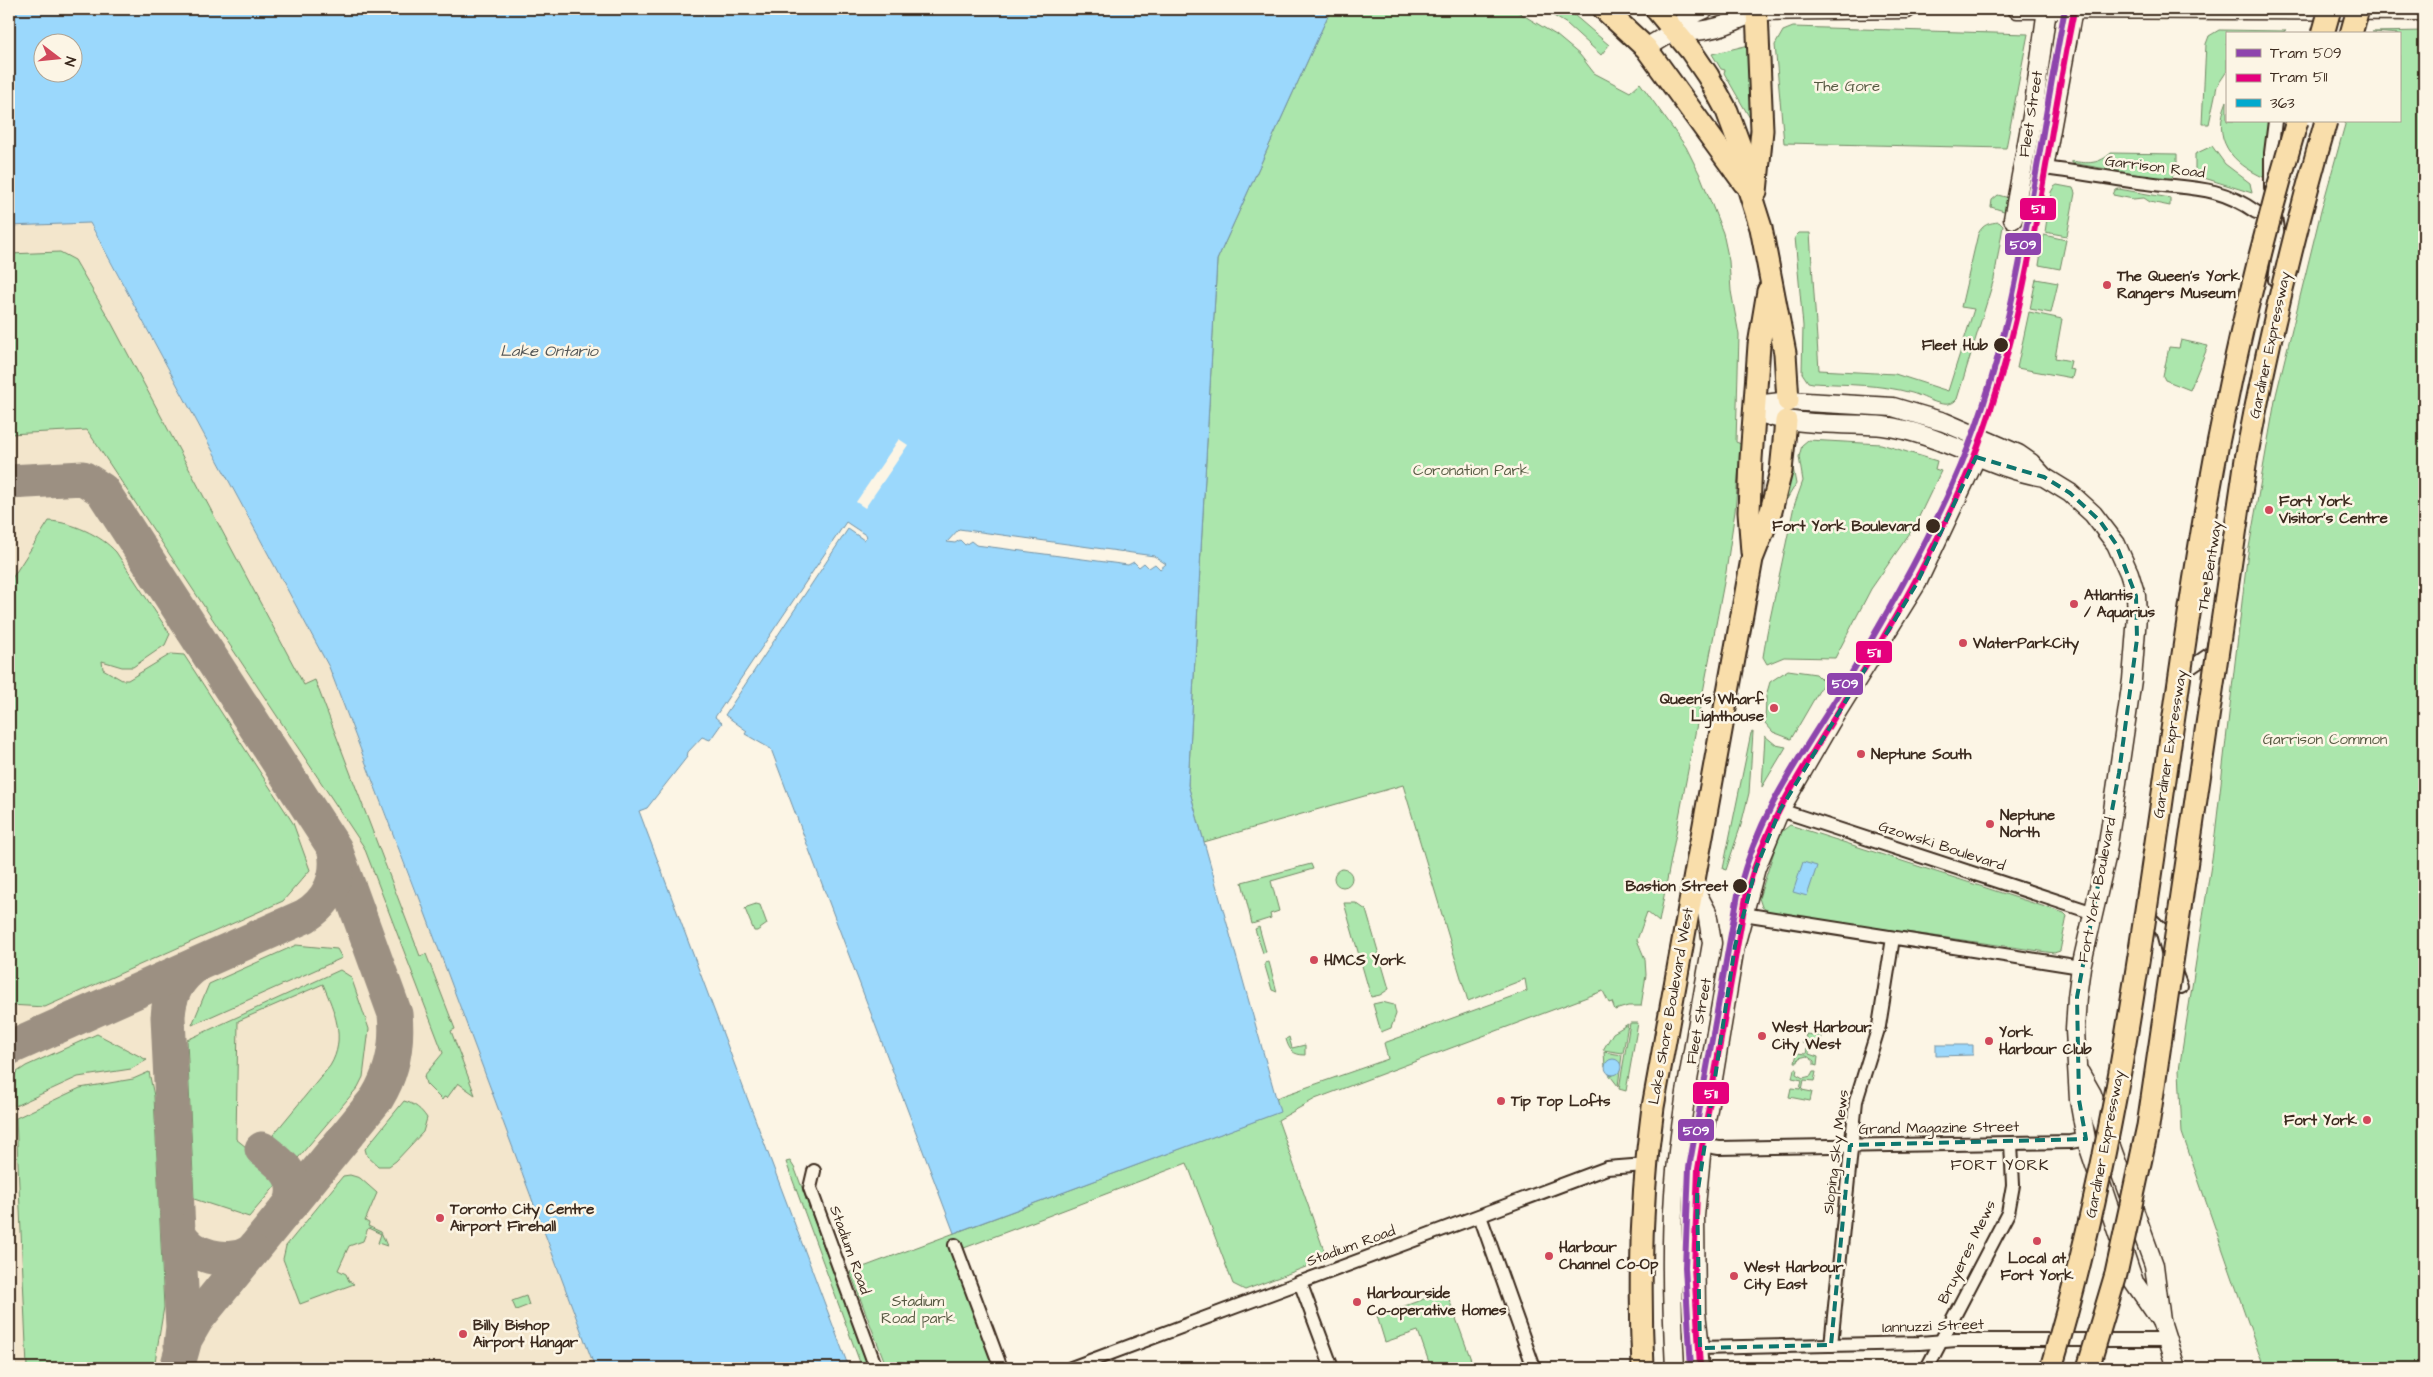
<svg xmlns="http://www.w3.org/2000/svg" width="2433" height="1377" viewBox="0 0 2433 1377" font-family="'Architects Daughter',sans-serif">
<rect width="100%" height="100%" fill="#fcf5e5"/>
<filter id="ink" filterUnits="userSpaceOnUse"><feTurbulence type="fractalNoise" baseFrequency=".02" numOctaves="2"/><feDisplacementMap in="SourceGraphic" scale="10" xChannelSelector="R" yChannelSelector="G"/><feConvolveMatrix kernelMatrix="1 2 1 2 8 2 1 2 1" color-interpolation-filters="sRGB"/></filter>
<g filter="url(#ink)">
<path fill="#f3e6cc" d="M 89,223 L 329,667 L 415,894 L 418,894 L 595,1368 L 9,1368 L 9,226 Z"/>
<g fill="#abe6ac" stroke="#738865">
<path d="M 1331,9 L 1513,9 L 1556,35 L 1580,55 L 1594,73 L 1630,92 L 1640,83 L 1686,147 L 1701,177 L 1723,233 L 1729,261 L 1731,291 L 1739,335 L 1736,442 L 1741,444 L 1735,511 L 1726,572 L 1659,922 L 1647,912 L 1637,940 L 1645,959 L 1646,975 L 1641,1006 L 1628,1006 L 1615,1010 L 1612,1002 L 1609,1003 L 1603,991 L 1315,1099 L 1278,1120 L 1327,1259 L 1245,1290 L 1233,1284 L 1187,1163 L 951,1253 L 996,1368 L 887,1368 L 850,1272 L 1279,1112 L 1276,1098 L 1388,1059 L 1384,1043 L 1527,991 L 1525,979 L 1468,1001 L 1403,785 L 1204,842 L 1188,785 L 1217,260 Z"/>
<path d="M 1542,9 L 1567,9 L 1609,45 L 1601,55 L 1567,24 Z"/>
<path d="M 1793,27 L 2028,34 L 2006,148 L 1784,143 L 1775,45 L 1783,31 Z"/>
<path d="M 2219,30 L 2286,31 L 2280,34 L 2227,34 L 2227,71 L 2217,86 L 2209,124 L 2202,124 L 2206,44 L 2209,36 Z"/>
<path d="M 2424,31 L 2424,1368 L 2264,1368 L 2182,1133 L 2179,1070 L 2213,852 L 2247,559 L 2276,395 L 2321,211 L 2346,121 L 2399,121 L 2399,34 L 2372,32 Z"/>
<path d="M 1749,45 L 1752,118 L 1751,120 L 1724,73 L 1725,70 L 1721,69 L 1712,54 Z"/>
<path d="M 2227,101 L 2227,121 L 2270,121 L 2265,146 L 2265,178 C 2231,163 2211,139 2227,101 Z"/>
<path d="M 2212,146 L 2225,164 L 2250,183 L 2252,193 L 2201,177 L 2195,173 L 2195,154 Z"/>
<path d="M 2111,153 L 2177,154 L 2177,169 L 2171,179 L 2164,179 L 2072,163 L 2072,161 C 2088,164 2099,164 2111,153 Z"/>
<path d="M 2057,185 L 2073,188 L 2075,193 L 2067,236 L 2045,232 L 2051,192 L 2054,187 Z"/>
<path d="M 2119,189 L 2170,198 L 2170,206 L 2150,202 L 2144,198 L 2133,199 L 2113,195 L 2115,190 Z"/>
<path d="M 1998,195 L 2009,198 L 2007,212 L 1991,207 L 1992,200 Z"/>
<path d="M 1999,222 L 2003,226 L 1994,279 L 1957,399 C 1947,412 1926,397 1912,393 C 1880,384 1847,385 1813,383 L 1808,382 L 1802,373 L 1803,326 L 1795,237 L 1799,233 L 1810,233 L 1819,370 L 1895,374 L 1948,391 L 1974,309 L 1961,307 L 1978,234 C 1983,224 1989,223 1999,222 Z"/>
<path d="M 2044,235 L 2066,240 L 2060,269 L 2039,265 Z"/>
<path d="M 60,252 L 75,260 L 111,322 L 304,685 L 315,680 L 420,956 L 426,954 L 455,1029 L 451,1031 L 475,1095 L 458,1083 L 447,1098 L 444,1097 L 442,1100 L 426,1084 L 424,1076 L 443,1053 L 364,847 L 87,430 L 9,434 L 9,254 Z"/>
<path d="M 2036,279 L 2058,283 L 2051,313 L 2030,309 Z"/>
<path d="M 2029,312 L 2062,319 L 2055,358 L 2071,361 L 2069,369 L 2074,370 L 2072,378 L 2017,368 Z"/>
<path d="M 2181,340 L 2208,346 L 2190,390 L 2165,380 L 2163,376 L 2169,347 L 2179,348 Z"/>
<path d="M 1808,440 L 1881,444 L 1937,461 L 1935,469 L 1941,471 L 1914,527 L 1871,589 L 1835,658 L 1784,657 L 1767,664 L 1763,657 L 1767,633 L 1794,506 L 1803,481 L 1799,457 L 1802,445 Z"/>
<path d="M 1792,462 L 1796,484 L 1787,499 Z"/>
<path d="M 49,521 C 71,522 101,535 116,552 L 170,634 L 165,645 L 133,667 L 122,667 L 102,661 L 103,669 L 122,680 L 128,680 L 171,654 L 184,655 L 293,823 L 310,870 L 283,901 L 45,1007 L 9,1005 L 9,583 Z"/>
<path d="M 1788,670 L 1816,674 L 1824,682 L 1791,739 L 1773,732 L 1765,723 L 1766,696 L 1770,682 Z"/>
<path d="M 1753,732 L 1749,793 L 1741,825 L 1726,870 L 1723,869 L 1751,733 Z"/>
<path d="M 1765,736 L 1776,745 L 1786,747 L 1762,787 Z"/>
<path d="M 1790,825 L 2064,913 L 2067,916 L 2060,951 L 2054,953 L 1771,913 L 1762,907 L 1759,898 L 1780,833 Z"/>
<path d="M 1311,864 L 1313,869 L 1271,881 L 1279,911 L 1270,914 L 1271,918 L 1252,924 L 1242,882 Z"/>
<circle cx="1343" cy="878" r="9"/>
<path d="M 1344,903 L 1356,903 L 1366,910 L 1389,989 L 1380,995 L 1371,997 Z"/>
<path d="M 756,904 L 760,905 L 767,924 L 757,931 L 754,931 L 745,909 L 747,907 Z"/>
<path d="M 1259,927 L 1266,952 L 1263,953 L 1255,929 Z"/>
<path d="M 296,945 L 337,949 L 342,958 L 192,1025 L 209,984 Z"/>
<path d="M 1269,962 L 1277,992 L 1272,990 L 1265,966 L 1265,963 Z"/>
<path d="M 340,970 L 351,977 L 369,1029 L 363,1077 L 358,1087 L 293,1164 L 274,1149 L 273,1135 L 330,1066 C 347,1038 334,1011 323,984 L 238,1021 L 236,1139 L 276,1171 L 277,1184 L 249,1217 L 194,1199 L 187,1040 Z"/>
<path d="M 1382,1002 L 1394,1005 L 1396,1014 L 1391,1028 L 1381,1032 L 1373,1004 Z"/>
<path d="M 1630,1023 L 1638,1023 L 1626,1091 L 1619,1089 Z"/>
<path d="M 1628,1024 L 1623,1053 L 1603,1050 L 1613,1033 Z"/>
<path d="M 97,1034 L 147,1060 L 131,1069 L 78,1077 L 15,1106 L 14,1074 L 26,1066 Z"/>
<path d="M 1806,1034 L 1822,1036 L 1820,1046 L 1810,1044 L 1809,1054 L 1818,1057 L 1817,1066 L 1814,1065 L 1814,1061 L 1807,1056 L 1799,1058 L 1798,1062 L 1795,1062 L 1797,1053 L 1806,1054 L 1808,1044 L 1802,1043 L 1805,1041 Z"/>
<path d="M 1289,1037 L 1292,1048 L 1305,1045 L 1305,1055 C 1293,1055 1289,1050 1286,1039 Z"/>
<path d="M 1604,1052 L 1622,1055 L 1618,1086 L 1608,1073 L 1613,1076 L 1608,1061 L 1605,1067 Z"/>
<path d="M 1794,1069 L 1797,1069 L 1796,1074 L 1803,1078 L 1811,1076 L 1813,1072 L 1816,1072 L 1814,1081 L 1804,1080 L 1802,1090 L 1812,1092 L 1810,1101 L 1789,1097 L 1791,1088 L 1800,1089 L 1802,1080 L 1792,1078 Z"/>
<path d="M 149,1072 L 154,1096 L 164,1307 L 154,1368 L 27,1368 L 16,1118 L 80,1088 L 133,1079 Z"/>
<path d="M 404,1101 C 415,1104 421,1109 427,1118 L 423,1132 L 396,1161 L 389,1166 L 378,1166 L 367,1156 L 365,1149 Z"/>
<path d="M 790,1161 L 795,1169 L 869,1368 L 862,1368 L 786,1162 Z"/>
<path d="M 350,1175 L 360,1178 L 377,1193 L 365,1221 L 369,1223 L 368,1226 L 381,1232 L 387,1246 L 378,1243 L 381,1234 L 368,1228 L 363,1241 L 349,1246 L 338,1270 L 346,1274 L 349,1281 L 354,1284 L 300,1304 L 283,1259 L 286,1246 L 343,1176 Z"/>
<path d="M 1446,1291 L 1474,1368 L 1431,1368 L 1418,1331 L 1385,1342 L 1377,1316 Z"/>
<path d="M 526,1296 L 529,1305 L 516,1310 L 512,1301 Z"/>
</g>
<g fill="#9bd8fc" stroke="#7592a3" fill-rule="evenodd">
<path d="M 9,9 L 1331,9 L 1217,260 L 1188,785 L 1280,1112 L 954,1233 L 771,749 L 745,734 L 747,731 L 725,715 L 848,529 L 864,540 L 867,536 L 846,522 L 715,717 L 722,723 L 710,740 L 702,737 L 688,752 L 687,757 L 647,808 L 639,811 L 849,1368 L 595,1368 L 418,894 L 416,894 L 329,667 L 90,223 L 9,226 ZM 42,42 L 72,42 L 72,72 L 42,72 ZM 959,529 L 1154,556 L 1166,564 L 1160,569 L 1155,564 L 1149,568 L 1144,563 L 1139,567 L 1134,562 L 1128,565 L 976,545 L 971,541 L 965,545 L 960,540 L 955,543 L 947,542 Z"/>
<path d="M 1803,862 L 1817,866 L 1807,896 L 1793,892 Z"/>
<path d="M 1936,1045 L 1973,1045 L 1973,1055 L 1936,1056 Z"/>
<circle cx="1613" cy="1067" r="8"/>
</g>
<path fill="#fcf5e5" d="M 899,439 L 908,445 L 865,508 L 856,502 Z"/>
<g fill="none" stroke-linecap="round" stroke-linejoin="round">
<g stroke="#9c9082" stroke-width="35">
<path d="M 9,482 L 83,478 L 102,490 L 335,849 L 395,1014 C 398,1045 393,1072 377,1098 L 196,1320 L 185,1339 L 177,1368"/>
<path d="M 196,965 C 178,978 169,994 168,1017 L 178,1231 C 189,1257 229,1266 251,1252"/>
<path d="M 9,1048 L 305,916 C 328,902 340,878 335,851"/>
<path d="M 262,1149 C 282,1165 300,1176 291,1204"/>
<path d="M 178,1231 L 183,1327 L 181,1345"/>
</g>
<g stroke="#3b2a1e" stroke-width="16">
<g id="street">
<path d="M 2044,168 C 2078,172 2112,179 2147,183 C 2190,189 2218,185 2256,212"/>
<path d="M 2271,188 L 2271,153 L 2275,121"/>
<path d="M 2275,280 C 2279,259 2279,236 2275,216"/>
<path d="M 2178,676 L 2213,652 L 2214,644"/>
<path d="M 1780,810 L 2094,913"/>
<path d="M 2143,911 L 2162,930 L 2168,953 L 2181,987"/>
<path d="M 1743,914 L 2081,967"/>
<path d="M 1702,1145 L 1719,1148 L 2071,1142 L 2086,1139"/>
<path d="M 814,1171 L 810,1188 L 876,1368"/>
<path d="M 1480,1216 L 1534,1368"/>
<path d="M 955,1245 L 1001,1368"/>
<path d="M 1300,1282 L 1332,1368"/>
<path d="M 1831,1345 L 1856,1101 L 1879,1026 L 1893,938"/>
<path d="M 1071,1368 L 1607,1168 L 1645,1165"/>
<path d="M 1702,1368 L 1700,1348 L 1920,1343 L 1956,1340 L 2167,1340"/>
<path d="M 1927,1368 L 2008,1213 L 2013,1185 L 2011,1143"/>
</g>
</g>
<g stroke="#3b2a1e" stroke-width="21">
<g id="secondary">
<path d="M 1751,9 L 1757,11 L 1907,9"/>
<path d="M 2017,9 L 2424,11"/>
<path d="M 1674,31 C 1709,33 1726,26 1757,11"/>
<path d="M 1646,48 L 1674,31 L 1687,17 L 1705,9"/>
<path d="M 2044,168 L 2073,9"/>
<path d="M 2013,219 L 2033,111 L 2047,9"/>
<path d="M 2044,477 C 1988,468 1940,433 1883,426 C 1852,423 1778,427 1756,409 L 1764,404 L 1788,401 L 1893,407 L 1944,422 L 2018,454 L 2031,463 L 2044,477 L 2070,493 L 2093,514 L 2116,544 L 2129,573 L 2136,596 L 2137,616 L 2132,680 L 2106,858 L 2081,967 L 2077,997 L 2075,1030 L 2079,1100 L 2086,1139 L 2134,1282 L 2161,1321"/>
<path d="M 2080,1073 L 2092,1094 L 2154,1265 L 2161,1321 L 2176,1368"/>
<path d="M 1700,1348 L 1696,1312 L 1695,1216 L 1702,1145 L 1735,946 L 1756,868 L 1780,810 L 1830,723 L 1917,583 L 1981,447"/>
<path d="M 1675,1368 C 1672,1311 1670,1252 1674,1194 C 1680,1110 1698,1026 1712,943 L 1707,912 L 1693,886"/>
</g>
</g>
<g stroke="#3b2a1e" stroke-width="25">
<g id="highway">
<path d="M 1604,9 L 1646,48 L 1744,183"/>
<path d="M 1656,9 L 1691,51 L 1708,76 L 1727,111 L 1741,149 L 1749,190 L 1761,228 L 1785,353 L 1788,401"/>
<path d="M 1756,192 L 1762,130 L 1757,11"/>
<path d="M 1752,552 L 1749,512 L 1751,459 L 1759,345 L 1768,291"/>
<path d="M 1643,1368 C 1639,1280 1641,1194 1653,1107 L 1752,559 L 1771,511 L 1781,471 L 1786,421"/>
</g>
</g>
<use href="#street" stroke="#fcf5e5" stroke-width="12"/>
<use href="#secondary" stroke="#fcf5e5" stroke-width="18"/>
<use href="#highway" stroke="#f9deab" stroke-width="21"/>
<g stroke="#3b2a1e" stroke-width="25" stroke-linecap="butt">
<g id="highway-bridge">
<path d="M 2323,34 L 2330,9"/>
<path d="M 2351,34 L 2358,9"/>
<path d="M 2051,1368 C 2134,1092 2156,803 2204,520 C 2227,385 2258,252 2297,121"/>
<path d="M 2088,1368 L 2116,1274 L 2148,1126 L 2246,459 C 2267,345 2294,233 2326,121"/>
</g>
</g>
<use href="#highway-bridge" stroke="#f9deab" stroke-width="21"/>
<g stroke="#fcf5e5" stroke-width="10">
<path id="bus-1" d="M 2047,9 L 2424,11"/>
</g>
<use href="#bus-1" stroke="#00a9ce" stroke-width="6"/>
<g stroke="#fcf5e5" stroke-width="10">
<path id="tram-1" d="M 1691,1368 L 1685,1267 L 1689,1168 L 1739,889 C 1760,811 1799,759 1841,691 C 1881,624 1920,557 1952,486 C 2020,336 2033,169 2065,9"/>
</g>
<g stroke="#fcf5e5" stroke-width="10">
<path id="tram-2" d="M 1700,1367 L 1694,1267 L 1698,1169 L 1747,891 C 1768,816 1807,763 1847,697 C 1889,630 1929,561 1961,488 C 2028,337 2041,171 2074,11"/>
</g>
<use href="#tram-1" stroke="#8e44ad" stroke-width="6"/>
<use href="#tram-2" stroke="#e5007d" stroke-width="6"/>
</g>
</g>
<path fill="none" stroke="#0f766e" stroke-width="4" stroke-dasharray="10 6" stroke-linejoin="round" d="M 1976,457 L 2044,477 L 2070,493 L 2100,521 L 2116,544 L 2136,596 L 2137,639 L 2119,773 L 2077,997 L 2079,1100 L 2086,1139 L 1850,1145 L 1831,1345 L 1700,1348 L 1697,1196 L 1735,946 L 1756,868 L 1780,810 L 1917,583 Z"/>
<g fill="#d1495b" stroke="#fcf5e5" stroke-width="2">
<circle cx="2107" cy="285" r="5"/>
<circle cx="2269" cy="510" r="5"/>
<circle cx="2074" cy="604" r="5"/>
<circle cx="1963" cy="643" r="5"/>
<circle cx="1774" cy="708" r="5"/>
<circle cx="1861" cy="754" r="5"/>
<circle cx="1990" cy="824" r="5"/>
<circle cx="1314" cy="960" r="5"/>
<circle cx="1762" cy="1036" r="5"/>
<circle cx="1989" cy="1041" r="5"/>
<circle cx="1501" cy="1101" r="5"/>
<circle cx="2367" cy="1120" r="5"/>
<circle cx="440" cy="1218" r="5"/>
<circle cx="2037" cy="1241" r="5"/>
<circle cx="1549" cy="1256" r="5"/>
<circle cx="1734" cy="1276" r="5"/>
<circle cx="1357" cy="1302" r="5"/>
<circle cx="463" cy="1334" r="5"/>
</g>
<g fill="#3b2a1e" stroke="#fcf5e5" stroke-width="2">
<circle cx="2001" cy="345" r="8"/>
<circle cx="1933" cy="526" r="8"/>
<circle cx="1740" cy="886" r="8"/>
</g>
<g text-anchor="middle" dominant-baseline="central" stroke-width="5" stroke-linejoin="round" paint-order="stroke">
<g font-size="15" fill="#575942" stroke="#fcf5e5">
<text x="1847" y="86">The Gore</text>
<text x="1471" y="470">Coronation Park</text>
<text x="2325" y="739">Garrison Common</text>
<text x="918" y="1301">Stadium<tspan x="918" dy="17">Road park</tspan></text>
</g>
<g font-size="15" fill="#3b2a1e" stroke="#fcf5e5">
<text transform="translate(2031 114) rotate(-81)">Fleet Street</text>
<text transform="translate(2155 167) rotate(7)">Garrison Road</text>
<text transform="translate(2270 345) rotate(-78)">Gardiner Expressway</text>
<text transform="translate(2210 566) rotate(-81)">The Bentway</text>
<text transform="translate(2170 744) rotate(-81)">Gardiner Expressway</text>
<text transform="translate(1942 846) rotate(18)">Gzowski Boulevard</text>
<text transform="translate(2097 890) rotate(-79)">Fort York Boulevard</text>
<text transform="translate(1671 1006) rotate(-80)">Lake Shore Boulevard West</text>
<text transform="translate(1699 1021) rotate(-80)">Fleet Street</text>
<text transform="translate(1939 1128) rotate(-1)">Grand Magazine Street</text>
<text transform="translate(2105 1144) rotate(-79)">Gardiner Expressway</text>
<text transform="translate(1836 1152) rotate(-83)">Sloping Sky Mews</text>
<text transform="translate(1351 1246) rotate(-20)">Stadium Road</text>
<text transform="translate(850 1250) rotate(70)">Stadium Road</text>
<text transform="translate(1967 1252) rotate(-64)">Bruyeres Mews</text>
<text transform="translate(1933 1326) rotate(-2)">Iannuzzi Street</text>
</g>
<g font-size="15" font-weight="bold" fill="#3b2a1e" stroke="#fcf5e5" text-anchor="start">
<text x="2117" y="276">The Queen's York<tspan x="2117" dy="17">Rangers Museum</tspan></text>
<text x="2279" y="501">Fort York<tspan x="2279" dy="17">Visitor's Centre</tspan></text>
<text x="2084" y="595">Atlantis<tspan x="2084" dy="17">/ Aquarius</tspan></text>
<text x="1973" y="643">WaterParkCity</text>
<text x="1764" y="699" text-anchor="end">Queen's Wharf<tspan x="1764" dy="17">Lighthouse</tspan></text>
<text x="1871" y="754">Neptune South</text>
<text x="2000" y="815">Neptune<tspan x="2000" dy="17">North</tspan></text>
<text x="1324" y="960">HMCS York</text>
<text x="1772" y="1027">West Harbour<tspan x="1772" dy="17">City West</tspan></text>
<text x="1999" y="1032">York<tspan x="1999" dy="17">Harbour Club</tspan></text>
<text x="1511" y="1101">Tip Top Lofts</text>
<text x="2357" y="1120" text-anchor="end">Fort York</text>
<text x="450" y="1209">Toronto City Centre<tspan x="450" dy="17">Airport Firehall</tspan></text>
<text x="1559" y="1247">Harbour<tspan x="1559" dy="17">Channel Co-Op</tspan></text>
<text x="2037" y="1258" text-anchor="middle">Local at<tspan x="2037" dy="17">Fort York</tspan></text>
<text x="1744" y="1267">West Harbour<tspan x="1744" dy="17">City East</tspan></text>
<text x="1367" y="1293">Harbourside<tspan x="1367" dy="17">Co-operative Homes</tspan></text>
<text x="473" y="1325">Billy Bishop<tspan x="473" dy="17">Airport Hangar</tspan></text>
</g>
<g font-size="15" font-weight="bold" fill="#3b2a1e" stroke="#fcf5e5" text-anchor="end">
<text x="1988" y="345">Fleet Hub</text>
<text x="1920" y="526">Fort York Boulevard</text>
<text x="1728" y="886">Bastion Street</text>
</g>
<g font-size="16" font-style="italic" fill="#535656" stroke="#fcf5e5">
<text x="549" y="351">Lake Ontario</text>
</g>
<g font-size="16" letter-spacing="1" fill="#3b2a1e" stroke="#fcf5e5">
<text x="2000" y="1165">FORT YORK</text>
</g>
</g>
<g stroke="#fcf5e5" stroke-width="2">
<rect x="2019" y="197" width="38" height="24" rx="5" fill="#e5007d"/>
<rect x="2004" y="232" width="38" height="24" rx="5" fill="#8e44ad"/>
<rect x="1855" y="640" width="38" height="24" rx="5" fill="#e5007d"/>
<rect x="1826" y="672" width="38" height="24" rx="5" fill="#8e44ad"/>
<rect x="1692" y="1081" width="38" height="24" rx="5" fill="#e5007d"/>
<rect x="1677" y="1118" width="38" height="24" rx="5" fill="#8e44ad"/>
</g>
<g font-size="14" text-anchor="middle" font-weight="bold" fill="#fff">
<text x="2038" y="213">511</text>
<text x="2023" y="249">509</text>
<text x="1874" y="657">511</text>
<text x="1845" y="688">509</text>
<text x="1711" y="1098">511</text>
<text x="1696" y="1135">509</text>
</g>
<rect width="2433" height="1377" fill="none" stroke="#fcf5e5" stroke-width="30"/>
<rect x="15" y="15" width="2403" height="1347" fill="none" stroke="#3b2a1e" stroke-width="2" filter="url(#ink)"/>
<rect x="2226" y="32" width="175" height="90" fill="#fcf5e5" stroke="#afa495"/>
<rect x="2236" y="49" width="25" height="8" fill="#8e44ad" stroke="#afa495"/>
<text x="2270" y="58" font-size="15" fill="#3b2a1e">Tram 509</text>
<rect x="2236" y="74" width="25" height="8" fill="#e5007d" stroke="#afa495"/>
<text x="2270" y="82" font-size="15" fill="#3b2a1e">Tram 511</text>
<rect x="2236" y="99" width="25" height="8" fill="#00a9ce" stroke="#afa495"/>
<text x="2270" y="108" font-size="15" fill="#3b2a1e">363</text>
<g transform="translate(58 58) rotate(106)"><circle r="24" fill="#fcf5e5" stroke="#afa495"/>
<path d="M0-4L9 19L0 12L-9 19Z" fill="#d1495b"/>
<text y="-8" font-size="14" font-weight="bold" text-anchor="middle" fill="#3b2a1e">N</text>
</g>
</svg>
